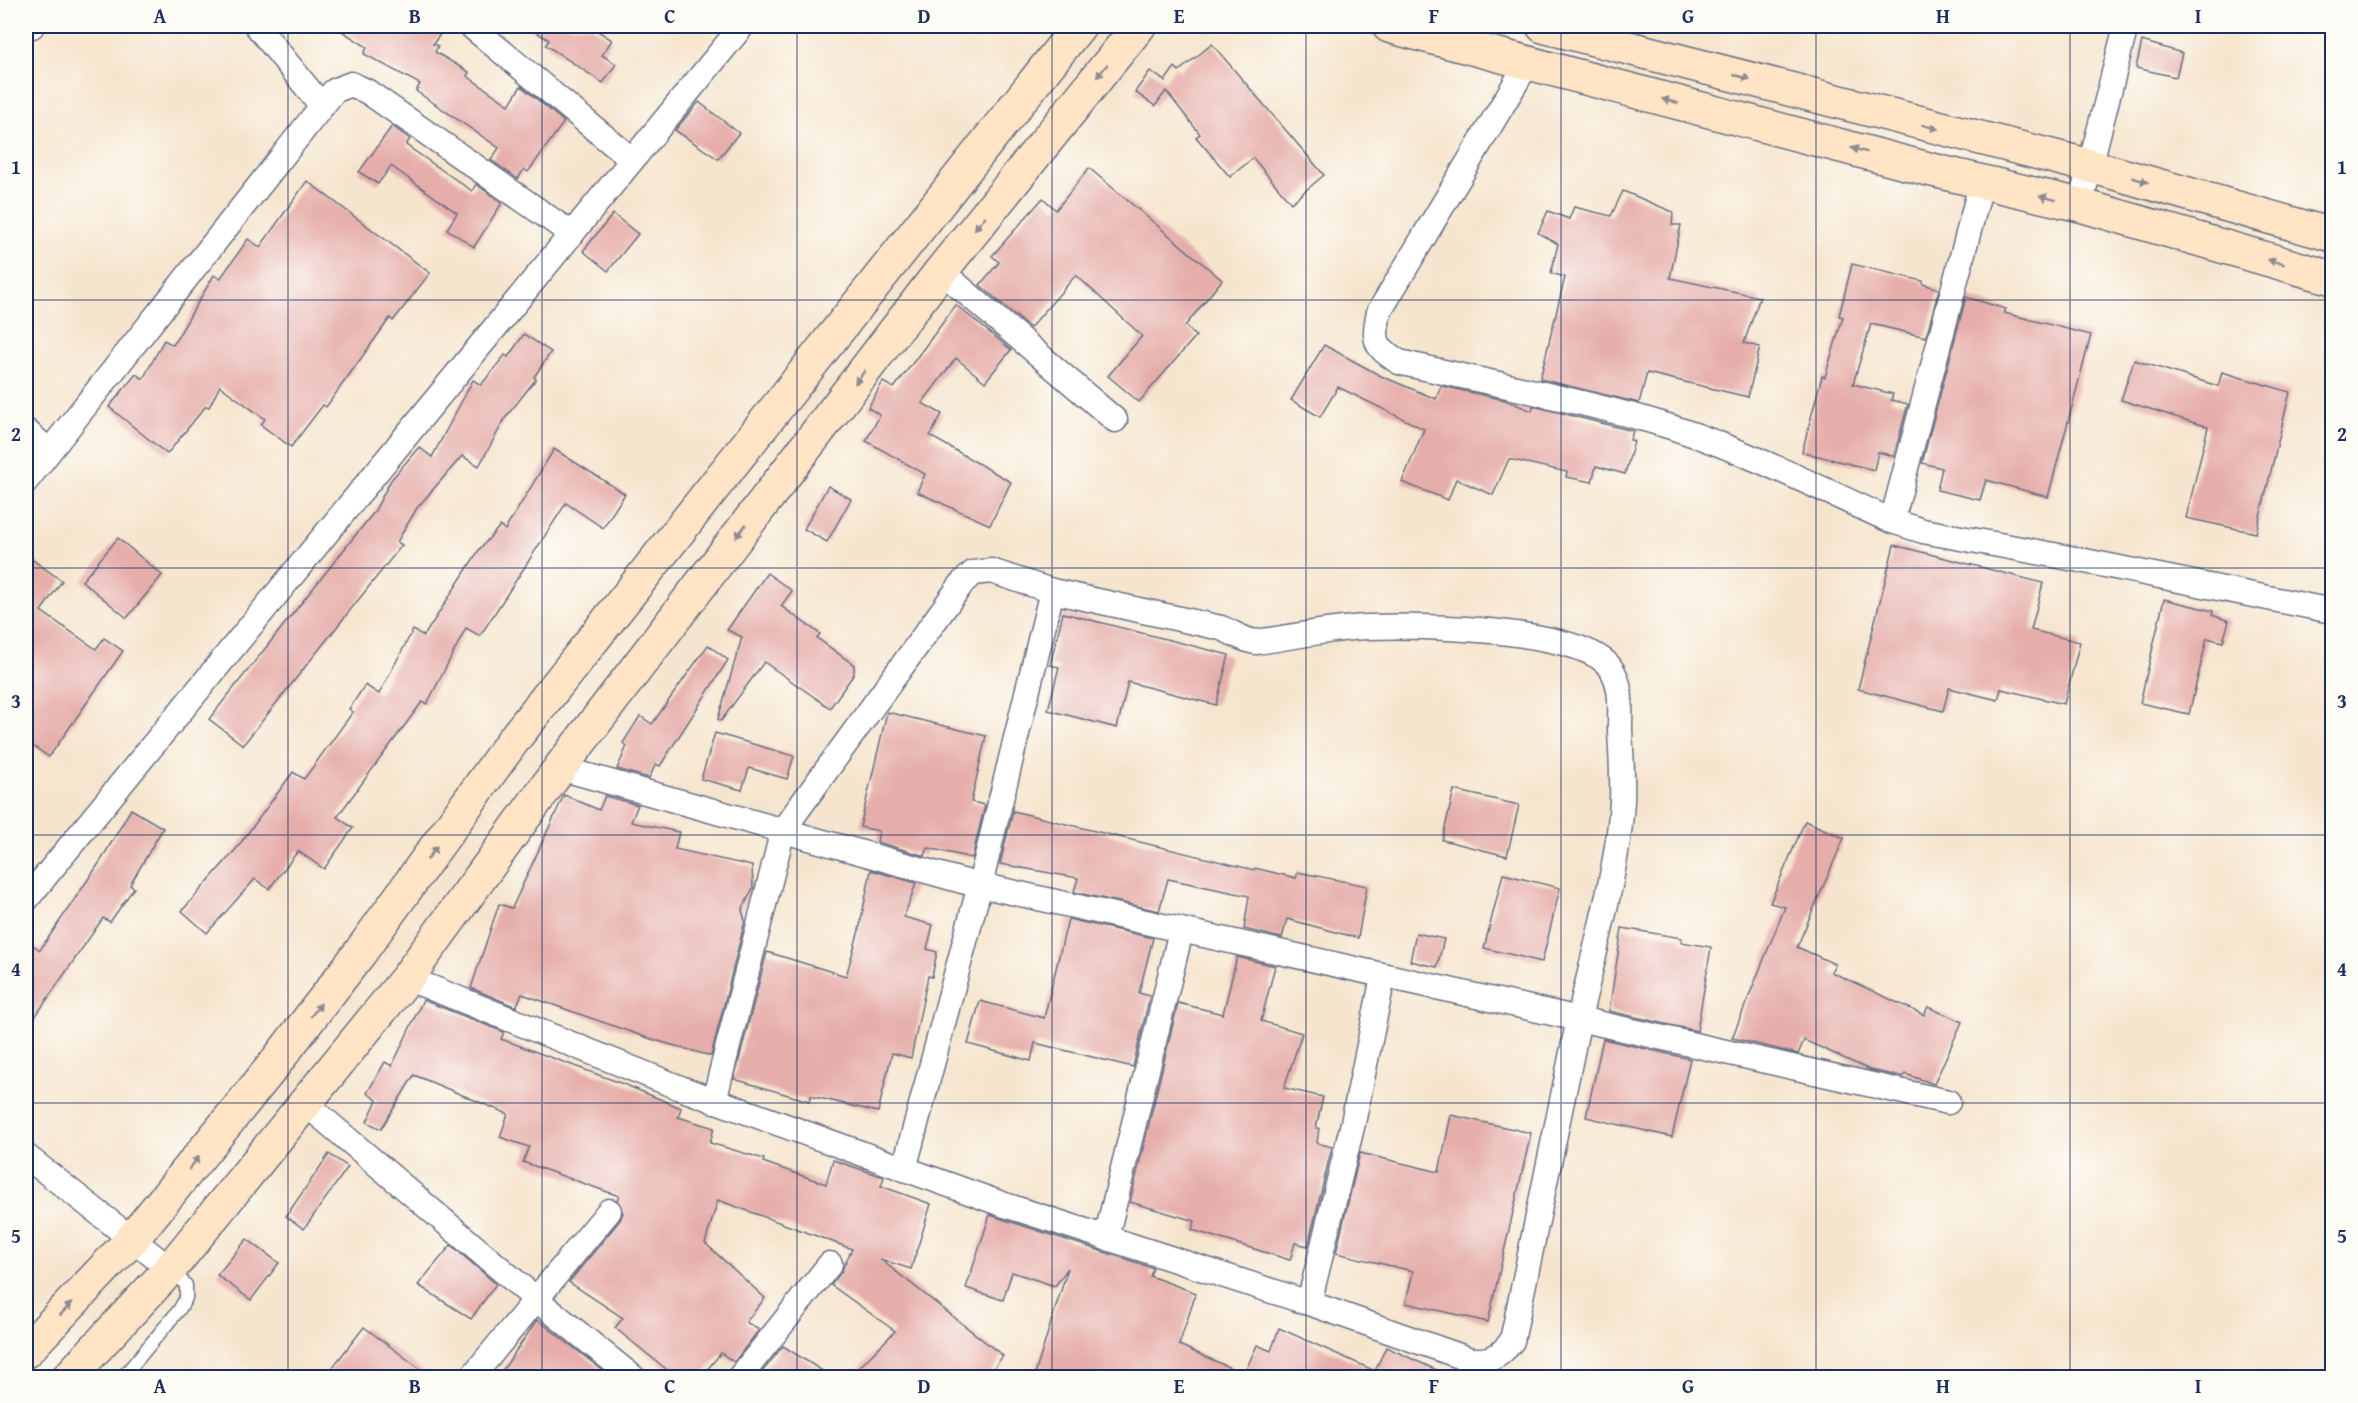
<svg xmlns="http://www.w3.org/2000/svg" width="2358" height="1403" viewBox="0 0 2358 1403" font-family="'Gentium Book Plus',serif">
<rect width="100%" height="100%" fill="#fdfcf7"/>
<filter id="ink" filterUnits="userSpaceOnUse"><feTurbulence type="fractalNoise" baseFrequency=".0167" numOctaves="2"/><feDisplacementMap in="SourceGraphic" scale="12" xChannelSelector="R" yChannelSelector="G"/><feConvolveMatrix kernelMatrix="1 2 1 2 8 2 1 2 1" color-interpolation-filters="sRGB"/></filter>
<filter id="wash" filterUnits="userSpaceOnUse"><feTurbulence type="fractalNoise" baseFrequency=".008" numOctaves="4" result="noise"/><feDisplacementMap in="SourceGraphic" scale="24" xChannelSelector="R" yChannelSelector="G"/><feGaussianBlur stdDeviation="1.35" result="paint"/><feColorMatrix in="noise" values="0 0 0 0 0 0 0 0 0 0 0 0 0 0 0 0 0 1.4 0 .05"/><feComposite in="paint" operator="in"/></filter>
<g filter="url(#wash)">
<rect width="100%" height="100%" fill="#f6e5ce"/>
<g id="blocks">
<g fill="#e6aeaa">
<path d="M 334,26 L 446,26 L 433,44 L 438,46 L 435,52 L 469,72 L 467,76 L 509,105 L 521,86 L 564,122 L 528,172 L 524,169 L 518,179 L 491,160 L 499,148 L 416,91 L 420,84 L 364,54 L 367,47 Z"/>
<path d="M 527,26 L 590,26 L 612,40 L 602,55 L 616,64 L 603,83 L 546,45 L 549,40 Z"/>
<path d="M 2142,41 L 2182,53 L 2176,77 L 2136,68 Z"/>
<path d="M 1212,44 L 1324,175 L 1291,203 L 1253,158 L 1230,177 L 1196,137 L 1200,134 L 1166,91 L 1155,106 L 1135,92 L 1150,71 L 1165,81 L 1175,67 L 1179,71 Z"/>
<path d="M 699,102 L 739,133 L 718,159 L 675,130 Z"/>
<path d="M 392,126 L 410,139 L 406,145 L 472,191 L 476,184 L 502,203 L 474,247 L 447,229 L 457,213 L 391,166 L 378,184 L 359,172 Z"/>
<path d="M 1089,168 L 1222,280 L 1185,326 L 1196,336 L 1139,402 L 1108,376 L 1142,336 L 1076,275 L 1030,328 L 980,285 L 999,262 L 992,256 L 1043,198 L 1056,210 Z"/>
<path d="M 307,181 L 430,273 L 393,321 L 390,318 L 326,407 L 323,405 L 291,447 L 261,425 L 265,419 L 220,386 L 209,407 L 206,406 L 167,454 L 109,407 L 136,374 L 143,379 L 164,340 L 173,345 L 214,275 L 220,279 L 248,239 L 260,247 Z"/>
<path d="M 1623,191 L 1673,212 L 1672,225 L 1681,225 L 1670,278 L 1760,297 L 1744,343 L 1760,347 L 1748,397 L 1647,373 L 1639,403 L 1540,379 L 1565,277 L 1551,273 L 1558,244 L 1538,233 L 1548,211 L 1569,219 L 1574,207 L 1611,216 Z"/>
<path d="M 613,214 L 638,234 L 608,271 L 583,251 Z"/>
<path d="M 1852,264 L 1923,281 L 1923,284 L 1939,289 L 1926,337 L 1871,324 L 1853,384 L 1893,394 L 1891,400 L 1908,404 L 1894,456 L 1878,452 L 1874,470 L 1802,452 L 1822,376 L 1825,377 L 1843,317 L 1839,316 Z"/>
<path d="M 1966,297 L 2006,309 L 2004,313 L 2091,335 L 2048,497 L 1986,480 L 1980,500 L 1937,490 L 1942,468 L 1922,463 Z"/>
<path d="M 956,305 L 1011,350 L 985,382 L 956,358 L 922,403 L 942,414 L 930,436 L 1011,482 L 990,525 L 917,492 L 925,474 L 866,441 L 880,415 L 868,408 L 883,382 L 894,388 Z"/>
<path d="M 524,334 L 551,352 L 534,377 L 536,379 L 506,417 L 479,466 L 462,456 L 417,508 L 397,542 L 402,545 L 243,745 L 209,719 L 374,512 L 391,480 L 419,447 L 432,457 L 473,380 L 481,385 L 505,355 L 508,357 Z"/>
<path d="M 1324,345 L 1381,376 L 1436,399 L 1441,386 L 1505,400 L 1532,411 L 1533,406 L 1633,431 L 1630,440 L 1634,441 L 1625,474 L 1596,466 L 1592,482 L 1566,477 L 1567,472 L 1509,459 L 1493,495 L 1456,479 L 1448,500 L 1402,482 L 1424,429 L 1338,387 L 1320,417 L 1291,400 Z"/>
<path d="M 2134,360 L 2218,386 L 2222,372 L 2290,392 L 2256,533 L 2186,518 L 2208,427 L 2121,400 Z"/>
<path d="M 554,449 L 625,494 L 603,528 L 566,503 L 480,636 L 466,628 L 427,704 L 422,702 L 337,817 L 353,828 L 324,869 L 298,851 L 269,889 L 255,879 L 207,933 L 182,911 L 237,848 L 293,772 L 304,779 L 353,712 L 349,709 L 365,685 L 379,694 L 413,630 L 424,636 L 479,550 L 500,526 L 505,530 Z"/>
<path d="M 828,486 L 851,499 L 827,542 L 804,529 Z"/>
<path d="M 118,538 L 162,575 L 127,618 L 82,581 Z"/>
<path d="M 1894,545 L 2043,583 L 2031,630 L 2080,642 L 2064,704 L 2001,689 L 1998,700 L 1949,688 L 1943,711 L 1858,689 Z"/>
<path d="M 26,555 L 62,581 L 41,611 L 96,649 L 104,638 L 123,651 L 49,757 L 26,741 Z"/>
<path d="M 767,573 L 792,591 L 781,606 L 820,634 L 817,638 L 854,665 L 854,674 L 830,708 L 764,662 L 721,721 L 718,719 L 742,637 L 727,630 Z"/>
<path d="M 2164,599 L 2213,611 L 2212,615 L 2229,621 L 2223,642 L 2207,638 L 2189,714 L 2140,703 Z"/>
<path d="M 1063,613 L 1229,655 L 1216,705 L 1128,682 L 1117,728 L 1048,710 L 1059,667 L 1050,665 Z"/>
<path d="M 708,645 L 728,660 L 660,766 L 656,764 L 649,778 L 617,769 L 627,746 L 623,743 L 640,716 L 652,724 Z"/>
<path d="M 887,712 L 986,736 L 971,802 L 985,805 L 972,858 L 928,848 L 925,856 L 877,842 L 879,831 L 860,827 Z"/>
<path d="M 715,733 L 794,756 L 787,779 L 749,768 L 742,790 L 701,779 Z"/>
<path d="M 1454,790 L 1519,805 L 1507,856 L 1442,840 Z"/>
<path d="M 564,795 L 599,810 L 605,796 L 638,805 L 631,822 L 679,832 L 675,849 L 752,866 L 753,888 L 742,910 L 745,921 L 711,1056 L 651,1039 L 522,994 L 516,1007 L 471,988 L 499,904 L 512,908 Z"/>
<path d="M 131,809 L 163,828 L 130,885 L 134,888 L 110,922 L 103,918 L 26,1030 L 26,940 L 40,950 L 100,862 Z"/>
<path d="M 1013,811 L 1254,870 L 1255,868 L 1296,878 L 1298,872 L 1367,886 L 1358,938 L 1287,919 L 1282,938 L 1244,929 L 1249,896 L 1168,879 L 1159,911 L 1074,892 L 1078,878 L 1000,864 Z"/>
<path d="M 1805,821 L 1844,838 L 1797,947 L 1835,964 L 1831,972 L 1924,1015 L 1928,1007 L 1962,1022 L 1934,1084 L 1905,1074 L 1903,1077 L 1870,1070 L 1804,1040 L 1798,1054 L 1732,1038 L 1785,907 L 1770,903 Z"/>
<path d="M 871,870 L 916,883 L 904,917 L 933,925 L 927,949 L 937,952 L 932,977 L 928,976 L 911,1058 L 892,1053 L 878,1112 L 811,1096 L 809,1101 L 734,1079 L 767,952 L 846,976 L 859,930 Z"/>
<path d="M 1503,874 L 1560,888 L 1542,962 L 1484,948 Z"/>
<path d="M 1068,919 L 1153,938 L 1139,993 L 1150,996 L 1133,1067 L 1035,1043 L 1031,1061 L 968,1044 L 980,1001 L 1044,1018 Z"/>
<path d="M 1622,928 L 1682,938 L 1681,942 L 1711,947 L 1697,1031 L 1609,1011 Z"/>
<path d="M 1416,933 L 1444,939 L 1437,967 L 1410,961 Z"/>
<path d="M 1237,957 L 1275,966 L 1261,1021 L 1302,1033 L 1284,1088 L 1323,1097 L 1316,1128 L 1319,1128 L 1317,1143 L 1332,1147 L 1308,1246 L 1295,1243 L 1290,1260 L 1192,1230 L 1195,1221 L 1130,1202 L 1178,1003 L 1223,1014 Z"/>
<path d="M 423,1000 L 504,1032 L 501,1039 L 626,1085 L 681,1108 L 678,1117 L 714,1128 L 710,1143 L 764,1159 L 763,1162 L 826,1184 L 833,1160 L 884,1177 L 881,1186 L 931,1204 L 911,1269 L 880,1259 L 1003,1356 L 987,1377 L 850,1377 L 895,1331 L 831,1285 L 841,1272 L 852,1249 L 718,1200 L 705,1243 L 765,1298 L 746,1322 L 759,1330 L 734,1362 L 721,1353 L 701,1377 L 676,1377 L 615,1328 L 623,1318 L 569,1282 L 620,1220 L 623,1213 L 617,1200 L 619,1196 L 523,1162 L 529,1147 L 500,1137 L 508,1114 L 414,1075 L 381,1129 L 367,1122 L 377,1100 L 367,1093 L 385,1062 L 392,1066 Z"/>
<path d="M 1603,1039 L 1690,1059 L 1672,1137 L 1586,1117 Z"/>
<path d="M 1451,1115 L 1531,1133 L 1488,1322 L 1406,1303 L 1413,1271 L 1336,1253 L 1360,1153 L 1439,1172 Z"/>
<path d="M 329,1154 L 348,1167 L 304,1229 L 286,1216 Z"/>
<path d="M 990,1215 L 1153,1268 L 1150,1276 L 1196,1293 L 1179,1345 L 1244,1374 L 1257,1345 L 1271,1351 L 1279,1328 L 1375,1371 L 1386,1347 L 1452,1377 L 1034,1377 L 1068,1268 L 1055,1286 L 1012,1272 L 1003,1300 L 966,1288 Z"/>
<path d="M 247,1239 L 279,1263 L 251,1300 L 217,1275 Z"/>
<path d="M 451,1245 L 496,1284 L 471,1319 L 418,1285 Z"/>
<path d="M 537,1320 L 547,1327 L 611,1377 L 498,1377 Z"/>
<path d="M 364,1327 L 431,1377 L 325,1377 Z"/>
<path d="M 783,1346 L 832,1377 L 758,1377 Z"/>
</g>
</g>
</g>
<g filter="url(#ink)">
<use href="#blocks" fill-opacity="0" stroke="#686f85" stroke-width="1.5"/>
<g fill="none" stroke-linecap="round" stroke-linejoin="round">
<g stroke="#686f85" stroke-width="15">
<path id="lane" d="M 122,1378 L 179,1310 L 186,1298 L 186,1285 L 171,1270"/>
</g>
<g stroke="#686f85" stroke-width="27">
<g id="street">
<path d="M 26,26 L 32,26"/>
<path d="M 257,26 L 322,106"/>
<path d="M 471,26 L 631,159"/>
<path d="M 1527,64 L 1379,312 C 1373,341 1374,346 1399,362 C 1481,381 1566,397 1648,420 C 1733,444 1812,485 1892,521"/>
<path d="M 1982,181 L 1892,521 L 1923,531 L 2075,559 L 2332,611"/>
<path d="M 2080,205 L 2126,26"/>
<path d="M 941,271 L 1115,420"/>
<path d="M 26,431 L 49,451"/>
<path d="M 26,481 L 334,91 L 351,84 L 368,92 L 572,234"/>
<path d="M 1052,591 L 1221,628 C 1234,633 1242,640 1256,642 C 1293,637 1332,628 1369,627 C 1419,625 1580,628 1610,667 C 1623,685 1620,708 1620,729 C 1621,752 1623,777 1622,801 C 1618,870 1594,951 1579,1019 L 1948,1102"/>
<path d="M 26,900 L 742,26"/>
<path d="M 407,978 L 683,1089 L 1002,1204 L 1309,1303 L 1471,1360 C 1492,1361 1499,1357 1512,1341 L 1579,1019 L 962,881 L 560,768"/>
<path d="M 714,1101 L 783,830 L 963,582 L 973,573 L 991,571 L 1052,591 L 980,885 L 904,1169"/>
<path d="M 306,1104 L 537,1300 L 634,1378"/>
<path d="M 26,1156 L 170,1269"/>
<path d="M 1106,1238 L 1181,931"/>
<path d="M 1309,1303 L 1353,1123 L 1383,977"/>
<path d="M 471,1378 L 609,1211"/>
<path d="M 739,1378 L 830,1264"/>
</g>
</g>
<g stroke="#686f85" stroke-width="36">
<g id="secondary">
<path d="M 1389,26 L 1928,169 L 2080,205 L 2332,278"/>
<path d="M 1543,26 L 2090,166 L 2332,235"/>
<path d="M 26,1351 L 132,1239 L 269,1071 L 359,954 L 514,739 L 1079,26"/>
<path d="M 68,1378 L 170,1269 L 407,978 L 560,768 L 941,271 L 1139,26"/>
</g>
</g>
<use href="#lane" stroke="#fff" stroke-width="12"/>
<use href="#street" stroke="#fff" stroke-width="24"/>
<use href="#secondary" stroke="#ffe4c6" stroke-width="33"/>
</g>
<defs><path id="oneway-solid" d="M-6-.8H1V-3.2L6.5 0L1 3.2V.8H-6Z" transform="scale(1.5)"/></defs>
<g fill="#8d8a92">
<use href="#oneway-solid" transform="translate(1102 71) rotate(129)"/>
<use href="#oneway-solid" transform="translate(1742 77) rotate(15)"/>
<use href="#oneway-solid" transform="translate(1670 101) rotate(-165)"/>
<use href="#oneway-solid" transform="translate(1930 127) rotate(15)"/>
<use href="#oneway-solid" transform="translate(1859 150) rotate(-165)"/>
<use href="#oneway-solid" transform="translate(2140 180) rotate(16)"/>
<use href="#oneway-solid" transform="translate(2048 198) rotate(-166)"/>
<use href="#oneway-solid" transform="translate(980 223) rotate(129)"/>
<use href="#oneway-solid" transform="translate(2276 262) rotate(-164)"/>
<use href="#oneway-solid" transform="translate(860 377) rotate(127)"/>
<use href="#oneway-solid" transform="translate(741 531) rotate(127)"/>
<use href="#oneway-solid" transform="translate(432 853) rotate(-54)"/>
<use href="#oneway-solid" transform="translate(316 1010) rotate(-52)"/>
<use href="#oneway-solid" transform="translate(194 1163) rotate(-51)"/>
<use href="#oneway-solid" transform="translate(66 1309) rotate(-47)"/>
</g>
</g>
<path fill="none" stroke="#1b2f5e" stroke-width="1.5" stroke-opacity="0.55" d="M 288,26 L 288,1378M 542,26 L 542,1378M 797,26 L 797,1378M 1052,26 L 1052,1378M 1306,26 L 1306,1378M 1561,26 L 1561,1378M 1816,26 L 1816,1378M 2070,26 L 2070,1378M 26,300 L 2332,300M 26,568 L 2332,568M 26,835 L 2332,835M 26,1103 L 2332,1103"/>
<rect width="2358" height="1403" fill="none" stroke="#fdfcf7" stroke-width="66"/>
<rect x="33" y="33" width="2292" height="1337" fill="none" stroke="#1b2f5e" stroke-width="2"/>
<g font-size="20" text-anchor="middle" font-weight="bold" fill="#1b2f5e">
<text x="160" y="23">A</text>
<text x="415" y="23">B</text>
<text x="670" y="23">C</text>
<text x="924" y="23">D</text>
<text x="1179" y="23">E</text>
<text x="1434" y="23">F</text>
<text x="1688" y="23">G</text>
<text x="1943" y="23">H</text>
<text x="2198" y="23">I</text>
<text x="16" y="174">1</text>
<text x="2342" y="174">1</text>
<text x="16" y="441">2</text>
<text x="2342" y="441">2</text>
<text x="16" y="708">3</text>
<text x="2342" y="708">3</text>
<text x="16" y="976">4</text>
<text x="2342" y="976">4</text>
<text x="16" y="1243">5</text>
<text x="2342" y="1243">5</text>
<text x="160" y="1393">A</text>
<text x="415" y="1393">B</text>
<text x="670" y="1393">C</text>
<text x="924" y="1393">D</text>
<text x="1179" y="1393">E</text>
<text x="1434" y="1393">F</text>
<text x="1688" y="1393">G</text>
<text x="1943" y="1393">H</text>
<text x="2198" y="1393">I</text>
</g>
</svg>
